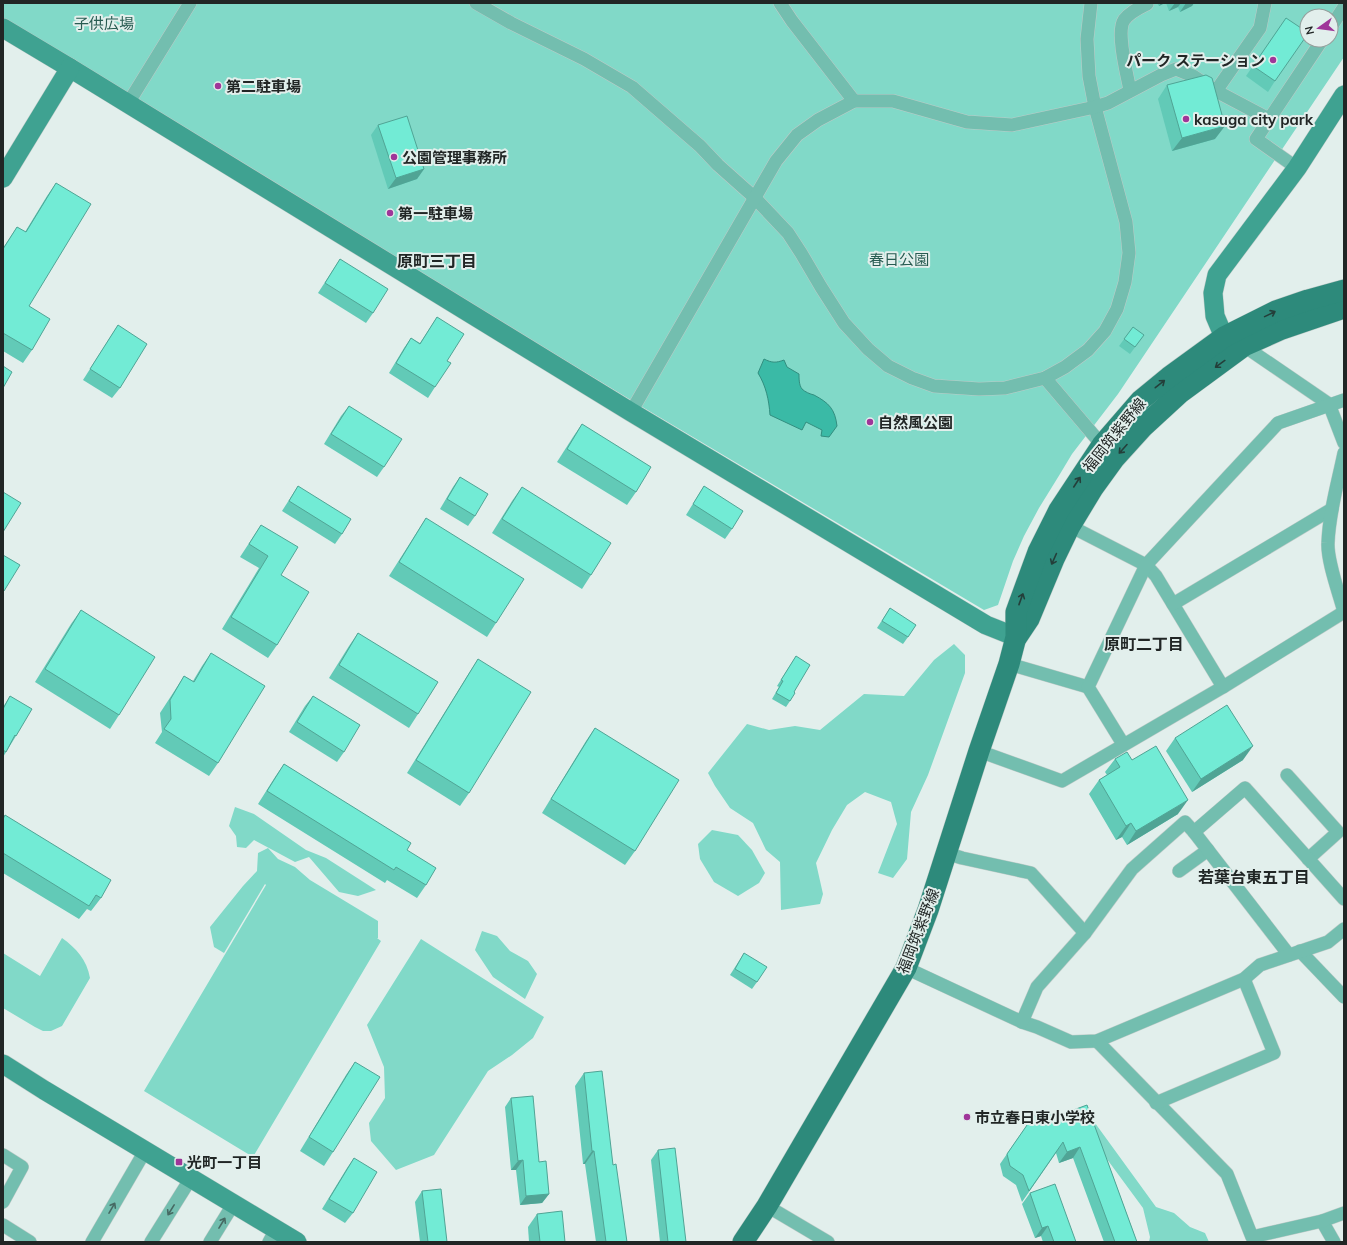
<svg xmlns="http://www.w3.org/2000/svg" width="1347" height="1245" viewBox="0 0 1347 1245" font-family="Mulish,'Noto Sans JP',sans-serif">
<rect width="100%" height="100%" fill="#e2efec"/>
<g fill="#81d9c8" fill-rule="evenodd">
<path d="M 3,3 L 1344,3 L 1344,57 L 1118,394 L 1072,454 L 1060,474 L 1039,508 L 1024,536 L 1013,561 L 998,605 L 984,610 L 644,408 L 3,20 ZM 1307,16 L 1331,16 L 1331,40 L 1307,40 Z"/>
<path d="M 954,644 L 965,655 L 965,673 L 928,775 L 911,812 L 907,859 L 893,878 L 878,873 L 897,824 L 891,802 L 865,792 L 847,805 L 832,830 L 816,863 L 823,894 L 820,904 L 781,910 L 780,862 L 766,850 L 753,823 L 730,808 L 715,786 L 708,773 L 747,724 L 769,730 L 795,726 L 820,730 L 864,694 L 904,696 L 934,660 Z"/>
<path d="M 235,807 L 254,814 L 306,850 L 326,858 L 376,890 L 358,896 L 339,892 L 309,857 L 295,862 L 254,840 L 246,848 L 237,847 L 236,836 L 229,826 Z"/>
<path d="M 712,830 L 738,835 L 752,850 L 765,873 L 759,883 L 738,896 L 714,882 L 700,859 L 698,844 Z"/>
<path d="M 268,848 L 278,859 L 295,867 L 310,880 L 378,921 L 378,938 L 377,938 L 381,941 L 253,1157 L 144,1091 L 266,885 L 265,884 L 224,953 L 214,947 L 210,927 L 243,886 L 257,871 L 258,853 Z"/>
<path d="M 482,931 L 497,936 L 510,951 L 528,961 L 537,974 L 525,999 L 493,977 L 475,950 Z"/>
<path d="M 62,938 C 76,948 87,960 90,978 L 62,1026 L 51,1031 L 43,1031 L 35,1027 L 3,1008 L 3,953 L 40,976 Z"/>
<path d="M 421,939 L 544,1017 L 533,1038 L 512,1055 L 488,1071 L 434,1155 L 396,1170 L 371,1141 L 369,1123 L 385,1098 L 384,1067 L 367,1025 Z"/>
<path d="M 1095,1123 L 1156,1207 L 1174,1213 L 1190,1227 L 1205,1233 L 1209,1242 L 1149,1242 L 1150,1237 L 1143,1208 L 1087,1132 Z"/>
</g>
<path fill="#3abaa6" stroke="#328e7f" d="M 764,359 C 772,363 776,363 784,360 L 787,367 L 799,374 C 799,379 799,385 802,389 C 805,392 810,394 814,395 C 829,403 835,409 837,426 L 829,437 L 821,436 L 822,430 L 806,422 L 802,430 L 770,415 C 769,400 766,386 758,373 Z"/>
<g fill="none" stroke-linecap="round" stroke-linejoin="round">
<g stroke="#bfcbc8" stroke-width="14">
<g id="street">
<path d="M 476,3 L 511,23 L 584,59 L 632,87 L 700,146 L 718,165 L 755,198 L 788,233 L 801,253 L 821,287 L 844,323 L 868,349 L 888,366 L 912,378 L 934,386 L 979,389 L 1005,388 L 1045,378 L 1065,367 L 1088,350 L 1105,331 L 1117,309 L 1125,282 L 1129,253 L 1126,222 L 1095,107 L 1089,76 L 1087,39 L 1091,3"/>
<path d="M 780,3 L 792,21 L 854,101"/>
<path d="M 1331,27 L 1344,7"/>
<path d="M 1130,90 C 1127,75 1116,32 1124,20 C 1130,12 1139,8 1147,4"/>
<path d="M 1216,91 L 1260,28 L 1265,3"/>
<path d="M 132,97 L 190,3"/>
<path d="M 1297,168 L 1256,139 L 1322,40"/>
<path d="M 1244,346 L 1329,404 L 1344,443"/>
<path d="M 1045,378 L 1102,445"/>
<path d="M 631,412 L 776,161 L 797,135 L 818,120 L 854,101 L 893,101 L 967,122 L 1012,125 L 1095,107 L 1108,103 L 1161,75 L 1176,69 L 1193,76 L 1216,91 L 1269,119"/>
<path d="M 1070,526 L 1146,565 L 1156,576 L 1223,687"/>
<path d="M 1173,604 L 1332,509"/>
<path d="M 1344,612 C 1339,593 1327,561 1328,543 C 1329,513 1338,482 1344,453"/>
<path d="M 1009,664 L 1088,687"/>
<path d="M 1123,744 L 1088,687 L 1146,565 L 1278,423 L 1344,400"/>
<path d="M 979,751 L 1062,781 L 1223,687 L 1344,612"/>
<path d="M 1287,775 L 1338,832 L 1308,859"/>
<path d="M 946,853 L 962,858 L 1031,873 L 1085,933"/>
<path d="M 1179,871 L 1208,850"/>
<path d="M 1300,951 L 1344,997"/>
<path d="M 1289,955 L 1194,832 L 1245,788 L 1344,899"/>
<path d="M 906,968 L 1022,1022 L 1037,1027 L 1071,1042 L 1097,1041 L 1244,979 L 1260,965 L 1328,942 L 1344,929"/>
<path d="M 1022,1022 L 1037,987 L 1085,933 L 1132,869 L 1185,822 L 1194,832"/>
<path d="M 1097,1041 L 1227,1174 L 1252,1237 L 1322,1221 L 1334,1242"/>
<path d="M 1156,1103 L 1274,1053 L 1244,979"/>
<path d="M 3,1155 L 22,1167 L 3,1202"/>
<path d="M 767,1206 L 828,1242"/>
<path d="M 1322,1221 L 1344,1213"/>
<path d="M 3,1225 L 30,1242"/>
<path d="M 92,1242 L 145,1151"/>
<path d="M 151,1242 L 191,1178"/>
<path d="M 210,1242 L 234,1203"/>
<path d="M 269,1242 L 276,1229"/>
</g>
</g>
<g stroke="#bfcbc8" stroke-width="20">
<g id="secondary">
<path d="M 3,28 L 70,68 L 631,412 L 986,625 L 1016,637"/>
<path d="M 3,178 L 70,68"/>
<path d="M 1237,343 L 1224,337 L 1215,316 L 1213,293 L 1217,275 L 1297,168 L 1344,95"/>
<path d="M 3,1064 L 44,1090 L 297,1242"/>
</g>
</g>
<g stroke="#bfcbc8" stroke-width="22">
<g id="primary">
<path d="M 1017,637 L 1029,619 L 1054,559 L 1070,526 L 1093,488 L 1114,459 L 1143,427 L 1180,393 L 1244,346 L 1282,329 L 1344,308"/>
<path d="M 743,1242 L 767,1206 L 906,968 L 928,910 L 979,751 L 1009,664 L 1016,637 L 1016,612 L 1038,552 L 1059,510 L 1102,445 L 1141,400 L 1169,377 L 1224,337 L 1276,311 L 1308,300 L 1344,290"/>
</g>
</g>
<use href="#street" stroke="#73beaf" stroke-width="13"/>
<use href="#secondary" stroke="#3fa291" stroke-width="19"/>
<use href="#primary" stroke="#2d8a7b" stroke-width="21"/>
</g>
<g fill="#62cab7">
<path d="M 1157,3 L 1165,3 L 1159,6 Z"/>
<path d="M 1166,3 L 1194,3 L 1192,6 L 1180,12 L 1178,7 L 1169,11 Z"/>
<path d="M 1286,18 L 1275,81 L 1268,92 L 1246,76 Z"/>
<path d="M 1167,85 L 1215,139 L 1172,151 L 1158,99 Z"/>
<path d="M 378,125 L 424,169 L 417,179 L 388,189 L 371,135 Z"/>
<path d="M 56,183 L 29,306 L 32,350 L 23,363 L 3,351 L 3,248 L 17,227 L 25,232 L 47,196 Z"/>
<path d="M 340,259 L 373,313 L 366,323 L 318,293 Z"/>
<path d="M 437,317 L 447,361 L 435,387 L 428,398 L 389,373 L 404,348 L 411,338 L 420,343 Z"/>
<path d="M 118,325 L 120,388 L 112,398 L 83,380 Z"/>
<path d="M 1133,327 L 1144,335 L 1130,354 L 1119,346 Z"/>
<path d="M 349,406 L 384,467 L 377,477 L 324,444 L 341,416 Z"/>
<path d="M 582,424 L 636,492 L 627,505 L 557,462 L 573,437 Z"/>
<path d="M 460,477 L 475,516 L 468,526 L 440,509 L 453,487 Z"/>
<path d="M 298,486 L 342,534 L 335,544 L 282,511 Z"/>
<path d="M 704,486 L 732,529 L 725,539 L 686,515 Z"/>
<path d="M 522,487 L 591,575 L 582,589 L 492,533 L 512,501 Z"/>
<path d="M 426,518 L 496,623 L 487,637 L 389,576 L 417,532 Z"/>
<path d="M 261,525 L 281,575 L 277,645 L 268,658 L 222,629 L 259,568 L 240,557 Z"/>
<path d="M 890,608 L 908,637 L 903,644 L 877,628 Z"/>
<path d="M 81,610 L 119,715 L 110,729 L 35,682 L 71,624 Z"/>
<path d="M 358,633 L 418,714 L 409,728 L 329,678 L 349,646 Z"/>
<path d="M 211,653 L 218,763 L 209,776 L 155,743 L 162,732 L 160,713 L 175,690 L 184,676 L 193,681 L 202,666 Z"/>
<path d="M 796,656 L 794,692 L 790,701 L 786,707 L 772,699 L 779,687 L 777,686 Z"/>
<path d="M 478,659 L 469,793 L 460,806 L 407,773 L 469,673 Z"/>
<path d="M 10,696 L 16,736 L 3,757 L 3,707 Z"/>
<path d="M 313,696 L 344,752 L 337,762 L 289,732 L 305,706 Z"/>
<path d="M 595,728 L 635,851 L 625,865 L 542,813 L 586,741 Z"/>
<path d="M 1175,738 L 1243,760 L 1192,792 L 1166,751 Z"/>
<path d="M 1115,759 L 1132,760 L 1178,814 L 1127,845 L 1122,837 L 1116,840 L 1089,794 L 1099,780 L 1107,775 L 1105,772 Z"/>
<path d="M 284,764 L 407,850 L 426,885 L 417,898 L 387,880 L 385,883 L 258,804 L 275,777 Z"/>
<path d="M 5,815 L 101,898 L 91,911 L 87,909 L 79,919 L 3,873 L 3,819 Z"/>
<path d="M 744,953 L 757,982 L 752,989 L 730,975 Z"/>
<path d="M 355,1062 L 333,1152 L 324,1166 L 300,1151 L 346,1075 Z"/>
<path d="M 584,1073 L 613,1165 L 627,1242 L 596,1242 L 585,1164 L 583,1164 L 575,1086 Z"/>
<path d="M 511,1098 L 539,1162 L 549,1194 L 542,1203 L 520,1205 L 516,1170 L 511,1170 L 505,1107 Z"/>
<path d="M 1087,1105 L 1137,1242 L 1104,1242 L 1073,1158 L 1059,1163 L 1056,1153 L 1022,1202 L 1016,1185 L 1003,1176 L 1000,1164 L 1034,1115 L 1039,1119 L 1054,1117 Z"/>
<path d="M 658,1150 L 686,1242 L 660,1242 L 651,1160 Z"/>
<path d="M 354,1158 L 353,1213 L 345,1223 L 322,1209 L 347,1168 Z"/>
<path d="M 422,1191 L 447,1242 L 420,1242 L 415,1202 Z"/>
<path d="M 1030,1193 L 1076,1242 L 1043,1242 L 1041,1236 L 1035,1238 L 1022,1204 Z"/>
<path d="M 537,1214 L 565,1242 L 529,1242 L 528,1227 Z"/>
</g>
<g fill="#50a495">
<path d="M 1161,3 L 1165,3 L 1159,6 Z"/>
<path d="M 1175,3 L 1181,3 L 1178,7 L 1169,11 Z"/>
<path d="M 1186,3 L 1194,3 L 1192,6 L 1180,12 Z"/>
<path d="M 1225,126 L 1215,139 L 1172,151 L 1182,138 Z"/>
<path d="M 424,169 L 417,179 L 388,189 L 396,178 Z"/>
<path d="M 1253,746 L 1243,760 L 1192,792 L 1201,779 Z"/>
<path d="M 1188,800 L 1178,814 L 1127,845 L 1136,831 Z"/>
<path d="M 1131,823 L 1122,837 L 1116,840 L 1126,826 Z"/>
<path d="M 1080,1147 L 1073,1158 L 1059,1163 L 1067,1152 Z"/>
<path d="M 592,1151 L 594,1151 L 585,1164 L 583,1164 Z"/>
<path d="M 523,1160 L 516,1170 L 511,1170 L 518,1161 Z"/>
<path d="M 549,1194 L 542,1203 L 520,1205 L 526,1196 Z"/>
<path d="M 1048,1226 L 1041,1236 L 1035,1238 L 1042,1228 Z"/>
</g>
<g fill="#72ebd5" stroke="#50a495">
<path d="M 1286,18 L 1307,32 L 1307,35 L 1275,81 L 1253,66 Z"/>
<path d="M 1206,75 L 1212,78 L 1225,126 L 1182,138 L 1167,85 Z"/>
<path d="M 407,116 L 424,169 L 396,178 L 378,125 Z"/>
<path d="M 56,183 L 91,204 L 29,306 L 50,319 L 32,350 L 3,333 L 3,249 L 17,227 L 26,232 Z"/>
<path d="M 340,259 L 388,289 L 373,313 L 325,283 Z"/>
<path d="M 437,317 L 464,334 L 447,361 L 451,363 L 435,387 L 396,363 L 411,338 L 420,344 Z"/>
<path d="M 118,325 L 147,344 L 120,388 L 90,369 Z"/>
<path d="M 1133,327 L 1144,335 L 1135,347 L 1124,339 Z"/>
<path d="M 3,366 L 12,372 L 3,388 Z"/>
<path d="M 349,406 L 402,439 L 384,467 L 331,434 Z"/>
<path d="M 582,424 L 651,467 L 636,492 L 567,449 Z"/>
<path d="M 460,477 L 488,494 L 475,516 L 447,499 Z"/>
<path d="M 298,486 L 351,519 L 342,534 L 289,501 Z"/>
<path d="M 704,486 L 743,511 L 732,529 L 693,504 Z"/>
<path d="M 522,487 L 611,543 L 591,575 L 502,519 Z"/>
<path d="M 3,492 L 21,503 L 3,532 Z"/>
<path d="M 426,518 L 524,579 L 496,623 L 399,562 Z"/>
<path d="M 261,525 L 298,547 L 281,575 L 309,592 L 277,645 L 231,617 L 268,556 L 249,544 Z"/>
<path d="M 3,555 L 20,565 L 4,591 L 3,590 Z"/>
<path d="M 890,608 L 916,625 L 908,637 L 882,621 Z"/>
<path d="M 81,610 L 155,657 L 119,715 L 45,669 Z"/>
<path d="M 358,633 L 438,682 L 418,714 L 339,665 Z"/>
<path d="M 211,653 L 265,686 L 218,763 L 164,729 L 171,719 L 170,700 L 184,676 L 194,682 Z"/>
<path d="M 796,656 L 810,665 L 794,692 L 795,693 L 790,701 L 776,693 L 783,681 L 781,680 Z"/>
<path d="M 478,659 L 531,692 L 469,793 L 416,760 Z"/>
<path d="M 10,696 L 32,709 L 16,736 L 15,735 L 6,752 L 3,750 L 3,709 Z"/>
<path d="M 313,696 L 360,725 L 344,752 L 297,722 Z"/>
<path d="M 1227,705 L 1253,746 L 1201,779 L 1175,738 Z"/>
<path d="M 595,728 L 679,780 L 635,851 L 551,799 Z"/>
<path d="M 1156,746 L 1188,800 L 1136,831 L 1131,823 L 1126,826 L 1099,780 L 1120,767 L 1115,759 L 1127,752 L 1132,760 Z"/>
<path d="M 284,764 L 411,843 L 407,850 L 436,868 L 426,885 L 396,867 L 394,870 L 267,791 Z"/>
<path d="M 5,815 L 111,880 L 101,898 L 96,895 L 89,906 L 3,853 L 3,819 Z"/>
<path d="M 744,953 L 767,967 L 757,982 L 735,969 Z"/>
<path d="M 355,1062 L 380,1077 L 333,1152 L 309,1137 Z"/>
<path d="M 602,1071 L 613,1165 L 616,1164 L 627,1242 L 606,1242 L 594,1151 L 592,1151 L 584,1073 Z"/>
<path d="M 533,1096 L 539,1162 L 546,1161 L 549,1194 L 526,1196 L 523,1160 L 518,1161 L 511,1098 Z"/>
<path d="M 1087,1105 L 1137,1242 L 1115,1242 L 1080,1147 L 1067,1152 L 1063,1142 L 1029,1191 L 1023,1175 L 1010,1166 L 1007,1154 L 1034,1115 L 1039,1119 L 1045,1111 L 1054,1117 Z"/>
<path d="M 675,1148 L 686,1242 L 668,1242 L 658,1150 Z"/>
<path d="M 354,1158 L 377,1172 L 353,1213 L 329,1199 Z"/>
<path d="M 1055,1184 L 1076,1242 L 1054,1242 L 1048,1226 L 1042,1228 L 1030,1193 Z"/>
<path d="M 441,1189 L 447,1242 L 428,1242 L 422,1191 Z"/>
<path d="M 562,1211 L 565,1242 L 540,1242 L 537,1214 Z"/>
</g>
<defs><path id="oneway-shaft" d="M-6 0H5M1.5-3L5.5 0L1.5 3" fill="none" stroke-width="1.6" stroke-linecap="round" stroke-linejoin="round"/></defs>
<g stroke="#243f3a">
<use href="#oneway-shaft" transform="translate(1270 314) rotate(-26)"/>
<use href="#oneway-shaft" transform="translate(1220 364) rotate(144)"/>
<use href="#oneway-shaft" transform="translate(1160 384) rotate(-38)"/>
<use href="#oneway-shaft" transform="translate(1123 449) rotate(132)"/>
<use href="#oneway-shaft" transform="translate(1077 482) rotate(-57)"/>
<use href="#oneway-shaft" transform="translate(1054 559) rotate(114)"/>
<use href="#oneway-shaft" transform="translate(1021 599) rotate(-70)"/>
</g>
<g stroke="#466a63">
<use href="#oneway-shaft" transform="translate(112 1208) rotate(-60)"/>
<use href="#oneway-shaft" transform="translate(171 1210) rotate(122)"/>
<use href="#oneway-shaft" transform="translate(222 1223) rotate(-59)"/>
</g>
<g fill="#9f3699" stroke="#e2efec" stroke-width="1.5">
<circle cx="1273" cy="60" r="4"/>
<circle cx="218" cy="86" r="4"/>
<circle cx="1186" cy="119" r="4"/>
<circle cx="394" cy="157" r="4"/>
<circle cx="390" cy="213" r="4"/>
<circle cx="870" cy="422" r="4"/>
<circle cx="967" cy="1117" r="4"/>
<rect x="175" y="1158" width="8" height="8" rx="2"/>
</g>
<g text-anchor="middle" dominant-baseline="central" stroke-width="4" stroke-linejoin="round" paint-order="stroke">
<g font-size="15" fill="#285c52" stroke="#e2efec">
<text x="104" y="23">子供広場</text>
<text x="899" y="259">春日公園</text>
</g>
<g font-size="15" font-weight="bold" fill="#212625" stroke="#e2efec" text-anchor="start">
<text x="1265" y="60" text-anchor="end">パーク ステーション</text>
<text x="226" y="86">第二駐車場</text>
<text x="1194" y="119">kasuga city park</text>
<text x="402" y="157">公園管理事務所</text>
<text x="398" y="213">第一駐車場</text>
<text x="878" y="422">自然風公園</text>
<text x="975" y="1117">市立春日東小学校</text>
<text x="187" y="1162">光町一丁目</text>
</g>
<g font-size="15" fill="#212625" stroke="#e2efec">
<text transform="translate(1114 435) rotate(-51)">福岡筑紫野線</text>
<text transform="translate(918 931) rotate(-69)">福岡筑紫野線</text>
</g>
<g font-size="16" font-weight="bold" fill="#212625" stroke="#e2efec">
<text x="437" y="261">原町三丁目</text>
<text x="1144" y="644">原町二丁目</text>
<text x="1254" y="877">若葉台東五丁目</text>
</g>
</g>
<rect width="1347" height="1245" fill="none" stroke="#212625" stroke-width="8"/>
<g transform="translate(1319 28) rotate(256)"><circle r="19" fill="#e2efec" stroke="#959f9c"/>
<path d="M0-3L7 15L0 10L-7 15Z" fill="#9f3699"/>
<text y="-6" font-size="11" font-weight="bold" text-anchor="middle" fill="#212625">N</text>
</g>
</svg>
